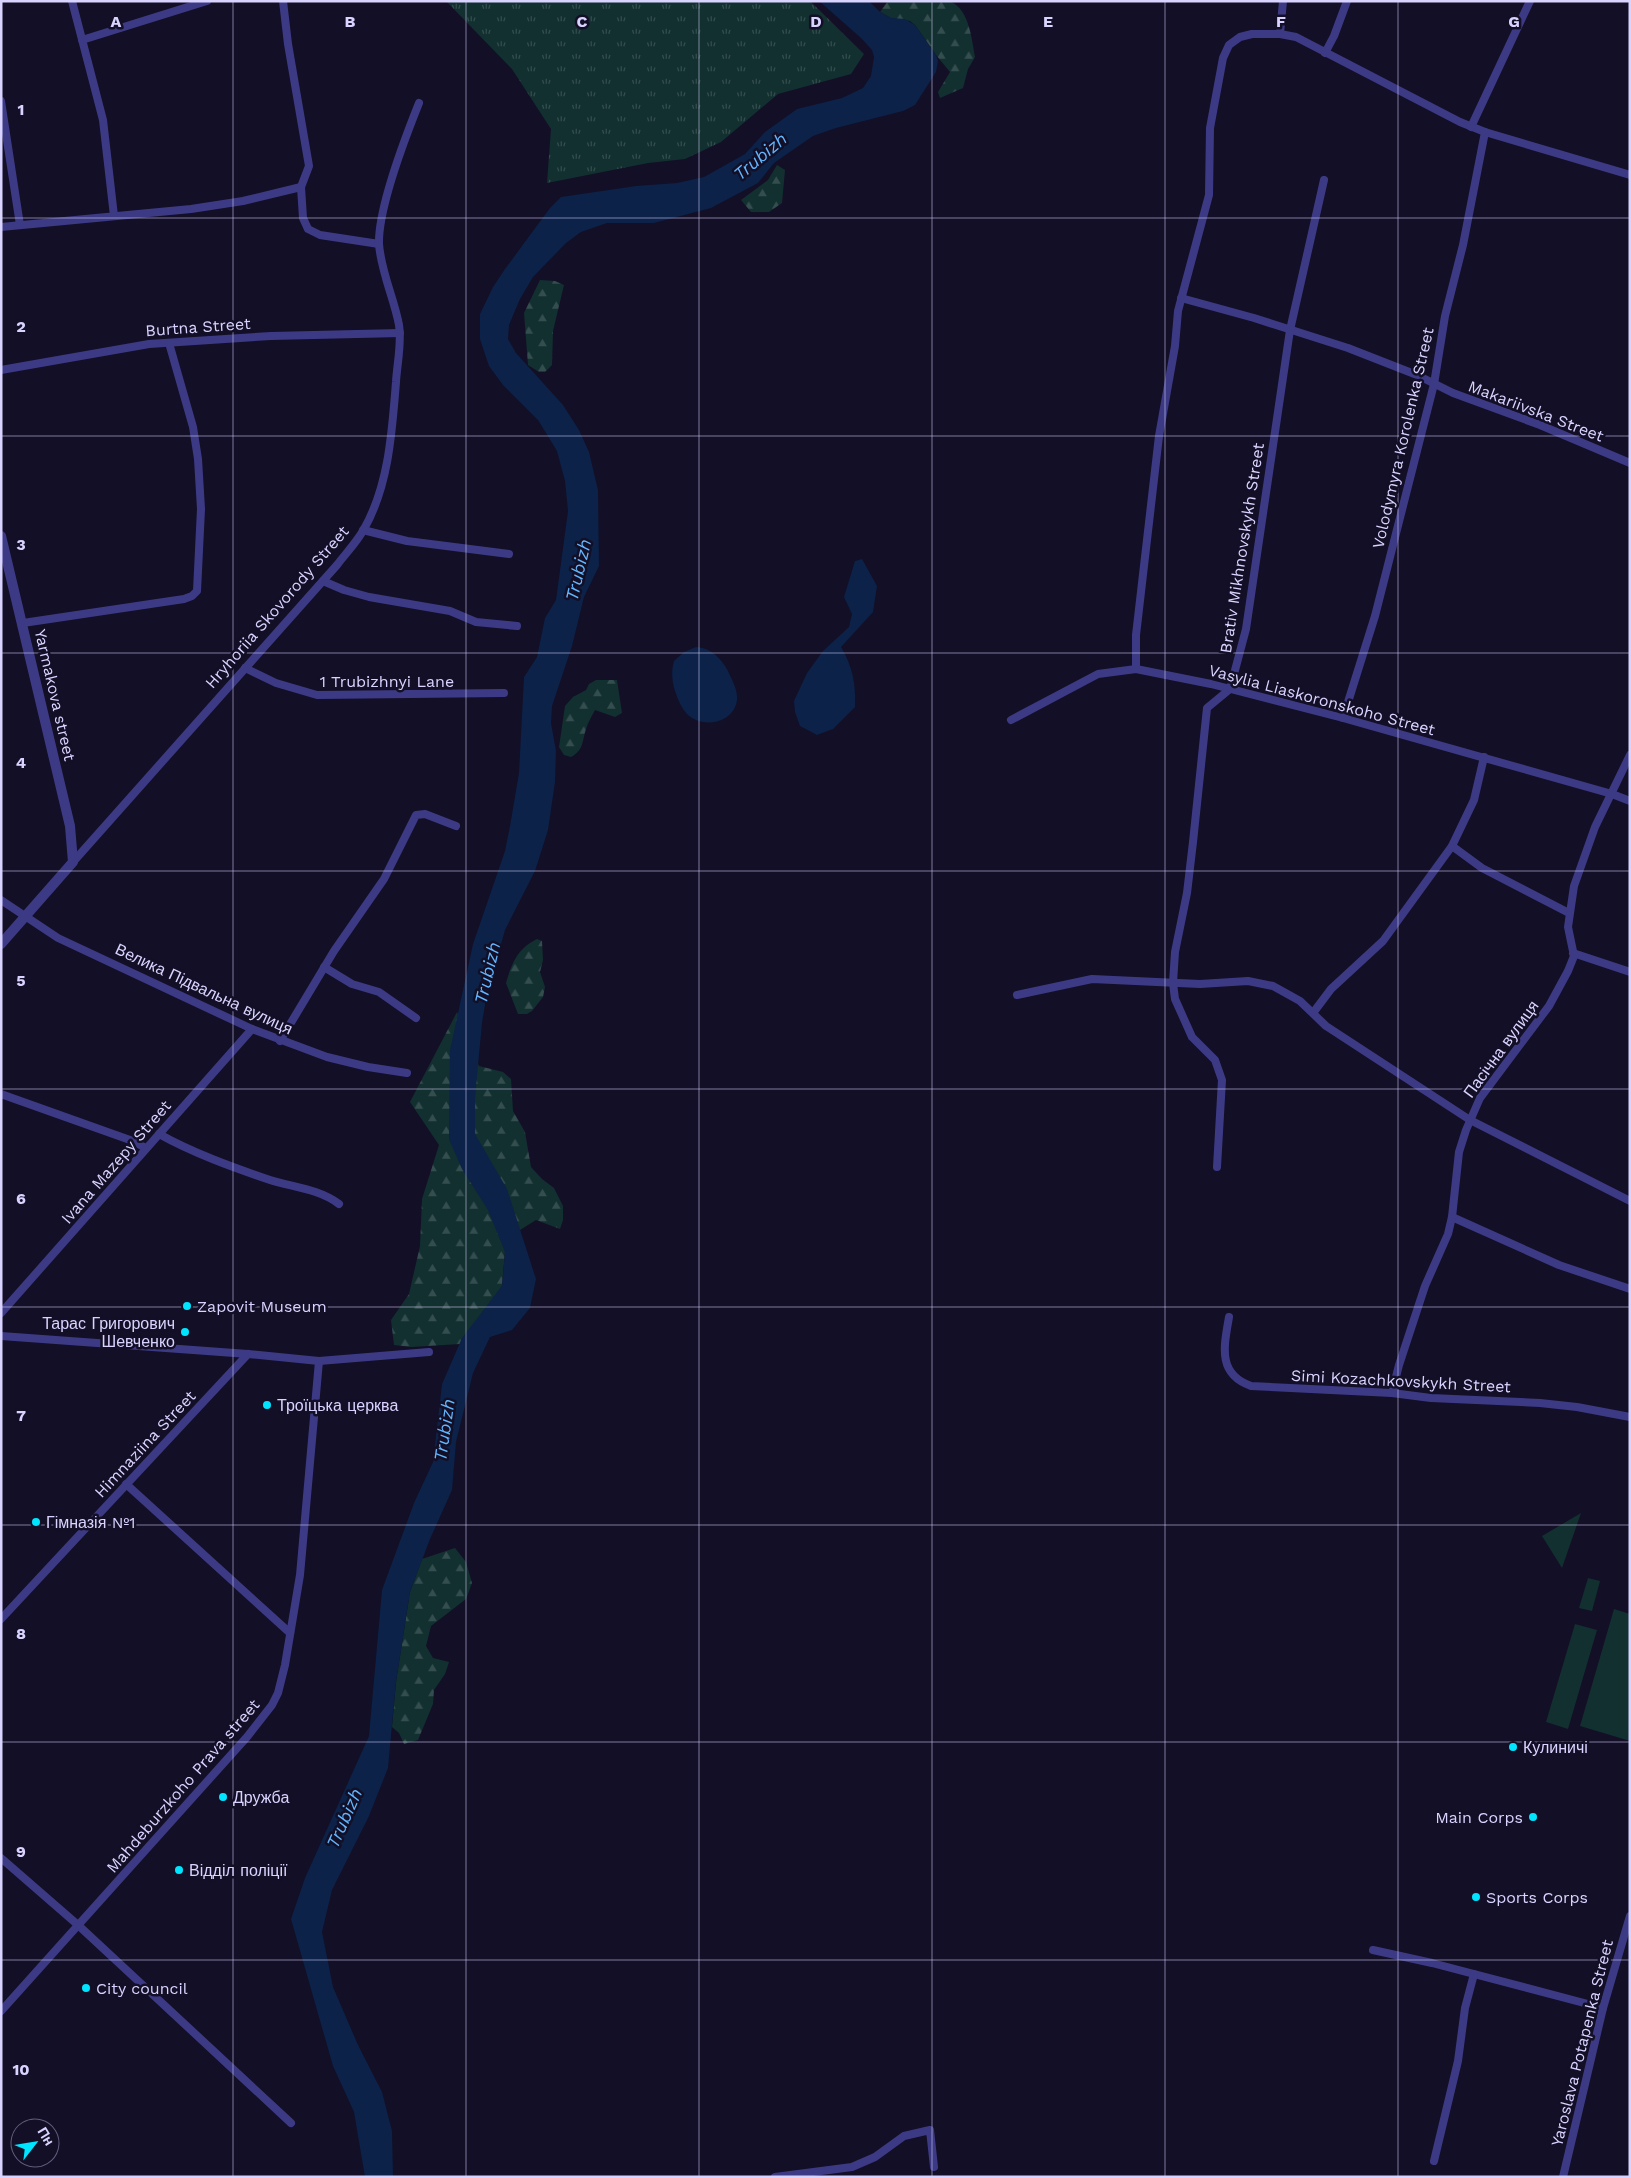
<svg xmlns="http://www.w3.org/2000/svg" width="1631" height="2178" viewBox="0 0 1631 2178" font-family="'Work Sans',sans-serif">
<defs>
<pattern id="grass-tufts" width="24" height="20" patternUnits="userSpaceOnUse" patternTransform="scale(1.25)"><rect width="24" height="20" fill="#12302f"/><path d="M3 7l-1-3M5 7V3M7 7l1-3M15 17l-1-3M17 17v-4M19 17l1-3" fill="none" stroke="#344d4e"/></pattern>
<pattern id="forest-firs" width="22" height="20" patternUnits="userSpaceOnUse" patternTransform="scale(1.25)"><rect width="22" height="20" fill="#12302f"/><path d="M5 1l3.5 6h-7zM16 11l3.5 6h-7z" fill="#344d4e"/></pattern>
</defs>
<rect width="100%" height="100%" fill="#130f26"/>
<path fill="url(#grass-tufts)" d="M 446,1 L 810,1 L 864,54 L 851,74 L 778,94 L 721,142 L 685,159 L 648,163 L 547,183 L 551,129 L 512,69 Z"/>
<g fill="url(#forest-firs)">
<path d="M 888,1 C 899,1 944,0 951,2 C 969,9 972,40 975,57 L 968,69 L 963,88 L 940,98 L 938,92 L 950,72 L 936,55 L 915,25 L 910,21 L 891,18 L 880,12 Z"/>
<path d="M 777,165 L 785,170 L 782,203 L 769,212 L 751,212 L 741,200 L 768,180 Z"/>
<path d="M 540,280 L 555,281 L 564,285 L 553,331 L 552,365 L 545,372 L 539,372 L 528,365 L 524,313 Z"/>
<path d="M 596,680 L 617,680 L 622,713 L 615,717 L 595,710 C 592,716 588,722 586,729 C 582,741 584,750 571,757 L 564,755 L 559,747 L 565,706 L 573,697 L 586,690 L 589,684 Z"/>
<path d="M 537,939 L 542,941 L 543,960 L 540,972 L 545,987 L 543,997 L 532,1011 L 527,1014 L 518,1014 L 506,983 C 512,963 517,949 537,939 Z"/>
<path d="M 457,1012 L 479,1066 L 503,1072 L 511,1079 L 513,1111 L 525,1132 L 531,1167 L 542,1179 L 554,1188 L 563,1206 L 563,1220 L 560,1229 L 536,1220 L 520,1230 L 505,1252 L 502,1286 L 460,1344 L 411,1347 L 394,1345 L 391,1320 L 409,1294 L 420,1246 L 422,1199 L 439,1145 L 410,1102 Z"/>
<path d="M 455,1548 L 466,1562 L 472,1583 L 466,1599 L 431,1626 L 426,1646 L 433,1658 L 449,1662 L 445,1674 L 434,1690 L 433,1704 L 418,1740 L 404,1744 L 399,1733 L 392,1727 L 396,1682 L 410,1592 L 422,1559 Z"/>
</g>
<g fill="#12302f">
<path d="M 1581,1513 L 1562,1568 L 1542,1536 Z"/>
<path d="M 1588,1578 L 1600,1581 L 1592,1611 L 1579,1608 Z"/>
<path d="M 1614,1609 L 1630,1614 L 1630,1741 L 1580,1726 Z"/>
<path d="M 1575,1624 L 1597,1630 L 1568,1729 L 1546,1722 Z"/>
</g>
<g fill="#0c2248">
<path d="M 819,1 L 869,1 L 880,12 L 891,18 L 905,19 L 915,25 L 936,55 L 938,61 L 936,72 L 915,105 L 903,111 L 836,128 L 813,136 L 774,163 L 758,183 L 711,208 L 654,223 L 607,223 L 581,232 L 566,243 L 533,277 L 520,299 L 509,325 L 508,339 L 516,353 L 563,405 L 579,430 L 589,452 L 598,490 L 599,566 L 584,597 L 572,646 L 552,706 L 551,723 L 556,751 L 555,782 L 548,830 L 535,871 L 505,930 L 486,999 L 482,1023 L 475,1097 L 475,1134 L 507,1189 L 536,1279 L 530,1308 L 512,1330 L 490,1337 L 473,1373 L 456,1442 L 452,1490 L 430,1539 L 410,1592 L 396,1682 L 388,1768 L 369,1816 L 332,1890 L 322,1932 L 333,1987 L 358,2045 L 382,2092 L 392,2131 L 393,2177 L 365,2177 L 354,2112 L 333,2066 L 291,1919 L 305,1878 L 369,1736 L 382,1590 L 414,1503 L 433,1462 L 442,1384 L 462,1338 L 502,1286 L 505,1252 L 488,1210 L 462,1169 L 449,1139 L 450,1050 L 473,944 L 505,851 L 510,826 L 519,773 L 524,677 L 537,657 L 545,618 L 556,600 L 568,511 L 565,481 L 557,451 L 538,420 L 503,385 L 489,366 L 480,339 L 480,314 L 493,287 L 505,269 L 550,208 L 561,197 L 636,186 L 677,183 L 704,177 L 745,154 L 765,132 L 797,109 L 842,98 L 863,88 L 871,76 L 874,57 L 872,50 L 861,38 Z"/>
<path d="M 862,559 L 877,586 L 873,612 L 841,647 C 853,667 856,685 855,707 L 833,729 L 817,735 L 800,726 L 795,712 L 794,701 L 800,688 L 807,673 L 823,651 L 849,627 L 852,614 L 844,597 L 855,561 Z"/>
<path d="M 696,647 C 711,648 721,658 728,671 C 732,680 738,690 737,700 C 734,723 704,729 688,715 C 682,709 678,700 675,691 C 672,681 671,671 674,661 L 684,652 Z"/>
</g>
<g fill="none" stroke-linecap="round" stroke-linejoin="round">
<g stroke="#3d3a85" stroke-width="8">
<path d="M 72,1 L 103,120 L 114,216"/>
<path d="M 283,1 L 288,44 L 309,166 L 301,187 L 303,218 L 308,229 L 320,235 L 379,244"/>
<path d="M 1283,1 L 1280,34 L 1296,37 L 1460,122 L 1485,132 L 1630,175"/>
<path d="M 82,40 L 207,1"/>
<path d="M 1325,53 L 1334,36 L 1347,1"/>
<path d="M 1,101 L 20,225"/>
<path d="M 1471,127 L 1530,1"/>
<path d="M 1,227 L 191,209 L 243,201 L 301,187"/>
<path d="M 1181,298 L 1254,318 L 1348,348 L 1417,375 L 1453,393 L 1540,425 L 1630,463"/>
<path d="M 1,370 L 149,344 L 271,336 L 400,333"/>
<path d="M 363,530 L 407,541 L 509,554"/>
<path d="M 323,581 L 344,590 L 369,597 L 450,611 L 476,622 L 517,626"/>
<path d="M 23,623 L 184,599 L 192,596 L 197,591 L 201,509 L 198,459 L 193,427 L 169,343"/>
<path d="M 245,668 L 276,683 L 317,695 L 504,693"/>
<path d="M 1136,669 L 1136,635 L 1159,436 L 1175,346 L 1178,311 L 1209,195 L 1210,128 L 1223,58 L 1229,45 L 1240,37 L 1252,34 L 1280,34"/>
<path d="M 1343,718 L 1375,616 L 1434,384 L 1445,316 L 1463,245 L 1485,132"/>
<path d="M 1011,720 L 1098,674 L 1136,669 L 1211,684 L 1343,718 L 1612,794 L 1630,801"/>
<path d="M 1452,846 L 1482,868 L 1569,913"/>
<path d="M 73,862 L 337,565 C 346,553 357,542 364,529 C 389,485 392,431 396,382 C 397,364 402,343 399,325 C 394,298 381,272 379,244 C 378,207 405,138 419,103"/>
<path d="M 1,900 L 58,938 L 252,1029 L 327,1057 L 368,1067 L 407,1073"/>
<path d="M 1573,953 L 1630,972"/>
<path d="M 324,967 L 352,984 L 379,992 L 416,1018"/>
<path d="M 1017,995 L 1092,979 L 1200,984 L 1248,981 L 1273,986 L 1300,1001 L 1326,1026 L 1470,1120 L 1630,1201"/>
<path d="M 1313,1013 L 1331,989 L 1383,941 L 1452,846 L 1474,800 L 1484,757"/>
<path d="M 280,1041 L 334,951 L 384,879 L 416,815 L 425,814 L 456,826"/>
<path d="M 1,1094 L 130,1140 L 146,1148"/>
<path d="M 159,1134 C 193,1153 232,1167 270,1180 C 292,1187 320,1189 339,1204"/>
<path d="M 1217,1167 L 1222,1080 L 1215,1060 L 1192,1037 L 1175,999 L 1173,983 L 1175,952 L 1187,893 L 1193,842 L 1207,708 L 1230,689 L 1246,629 L 1290,330 L 1324,180"/>
<path d="M 1452,1217 L 1559,1265 L 1630,1289"/>
<path d="M 1,1313 L 252,1029"/>
<path d="M 1229,1317 C 1224,1346 1217,1374 1251,1386 L 1392,1393 L 1431,1398 L 1540,1403 L 1577,1407 L 1630,1417"/>
<path d="M 1,1336 L 248,1354 L 319,1361 L 429,1352"/>
<path d="M 1392,1393 L 1399,1365 L 1425,1286 L 1448,1234 L 1452,1217 L 1459,1152 L 1466,1130 L 1480,1098 L 1549,1006 L 1568,971 L 1574,956 L 1568,927 L 1574,886 L 1595,827 L 1630,755"/>
<path d="M 126,1484 L 290,1633"/>
<path d="M 1,1619 L 248,1354"/>
<path d="M 1,1858 L 78,1925 L 291,2123"/>
<path d="M 1373,1950 L 1432,1963 L 1603,2008"/>
<path d="M 1,2011 L 247,1737 L 272,1705 L 278,1693 L 285,1665 L 300,1575 L 319,1361"/>
<path d="M 1434,2161 L 1458,2061 L 1465,2008 L 1474,1974"/>
<path d="M 775,2177 L 852,2167 L 875,2157 L 904,2136 L 930,2130 L 934,2167"/>
<path d="M 1563,2177 L 1603,2008 L 1630,1916"/>
</g>
<path stroke="#3d3a85" stroke-width="10" d="M 1,536 L 70,826 L 73,862 L 1,944"/>
</g>
<path fill="none" stroke="#d9d4ff" stroke-width="1" stroke-opacity="0.55" d="M 233,1 L 233,2177M 466,1 L 466,2177M 699,1 L 699,2177M 932,1 L 932,2177M 1165,1 L 1165,2177M 1398,1 L 1398,2177M 1,218 L 1630,218M 1,436 L 1630,436M 1,653 L 1630,653M 1,871 L 1630,871M 1,1089 L 1630,1089M 1,1307 L 1630,1307M 1,1525 L 1630,1525M 1,1742 L 1630,1742M 1,1960 L 1630,1960"/>
<g fill="#00e5ff" stroke="#130f26" stroke-width="2">
<circle cx="187" cy="1306" r="5"/>
<circle cx="185" cy="1332" r="5"/>
<circle cx="267" cy="1405" r="5"/>
<circle cx="36" cy="1522" r="5"/>
<circle cx="1513" cy="1747" r="5"/>
<circle cx="223" cy="1797" r="5"/>
<circle cx="1533" cy="1817" r="5"/>
<circle cx="179" cy="1870" r="5"/>
<circle cx="1476" cy="1897" r="5"/>
<circle cx="86" cy="1988" r="5"/>
</g>
<g text-anchor="middle" dominant-baseline="central" stroke-width="5" stroke-linejoin="round" paint-order="stroke">
<g font-size="16" fill="#d9d4ff" stroke="#130f26">
<text transform="translate(198 327) rotate(-4)">Burtna Street</text>
<text transform="translate(1536 411) rotate(21)">Makariivska Street</text>
<text transform="translate(1403 438) rotate(-77)">Volodymyra Korolenka Street</text>
<text transform="translate(1242 548) rotate(-81)">Brativ Mikhnovskykh Street</text>
<text transform="translate(277 607) rotate(-49)">Hryhoriia Skovorody Street</text>
<text x="387" y="681">1 Trubizhnyi Lane</text>
<text transform="translate(55 695) rotate(77)">Yarmakova street</text>
<text transform="translate(1322 700) rotate(15)">Vasylia Liaskoronskoho Street</text>
<text transform="translate(204 989) rotate(25)">Велика Підвальна вулиця</text>
<text transform="translate(1501 1049) rotate(-54)">Пасічна вулиця</text>
<text transform="translate(116 1162) rotate(-49)">Ivana Mazepy Street</text>
<text transform="translate(1401 1381) rotate(3)">Simi Kozachkovskykh Street</text>
<text transform="translate(145 1444) rotate(-47)">Himnaziina Street</text>
<text transform="translate(183 1786) rotate(-49)">Mahdeburzkoho Prava street</text>
<text transform="translate(1582 2043) rotate(-76)">Yaroslava Potapenka Street</text>
</g>
<g font-size="16" fill="#d9d4ff" stroke="#130f26" text-anchor="start">
<text x="197" y="1306">Zapovit Museum</text>
<text x="175" y="1323" text-anchor="end">Тарас Григорович<tspan x="175" dy="18">Шевченко</tspan></text>
<text x="277" y="1405">Троїцька церква</text>
<text x="46" y="1522">Гімназія №1</text>
<text x="1523" y="1747">Кулиничі</text>
<text x="233" y="1797">Дружба</text>
<text x="1523" y="1817" text-anchor="end">Main Corps</text>
<text x="189" y="1870">Відділ поліції</text>
<text x="1486" y="1897">Sports Corps</text>
<text x="96" y="1988">City council</text>
</g>
<g font-size="18" font-style="italic" fill="#62b6ff" stroke="#130f26">
<text transform="translate(760 156) rotate(-40)">Trubizh</text>
<text transform="translate(578 570) rotate(-77)">Trubizh</text>
<text transform="translate(487 973) rotate(-77)">Trubizh</text>
<text transform="translate(444 1430) rotate(-82)">Trubizh</text>
<text transform="translate(344 1818) rotate(-66)">Trubizh</text>
</g>
</g>
<g font-size="16" text-anchor="middle" font-weight="bold" fill="#d9d4ff" stroke="#130f26" stroke-width="5" stroke-linejoin="round" paint-order="stroke">
<text x="116" y="27">A</text>
<text x="350" y="27">B</text>
<text x="582" y="27">C</text>
<text x="816" y="27">D</text>
<text x="1048" y="27">E</text>
<text x="1281" y="27">F</text>
<text x="1514" y="27">G</text>
<text x="21" y="115">1</text>
<text x="21" y="332">2</text>
<text x="21" y="550">3</text>
<text x="21" y="768">4</text>
<text x="21" y="986">5</text>
<text x="21" y="1204">6</text>
<text x="21" y="1421">7</text>
<text x="21" y="1639">8</text>
<text x="21" y="1857">9</text>
<text x="21" y="2075">10</text>
</g>
<rect width="1631" height="2178" fill="none" stroke="#d9d4ff" stroke-width="5"/>
<g transform="translate(35 2143) rotate(59)"><circle r="24" fill="#130f26" stroke="#625e7d"/>
<path d="M0-4L9 19L0 12L-9 19Z" fill="#00e5ff"/>
<text y="-8" font-size="14" font-weight="bold" text-anchor="middle" fill="#d9d4ff">Пн</text>
</g>
</svg>
